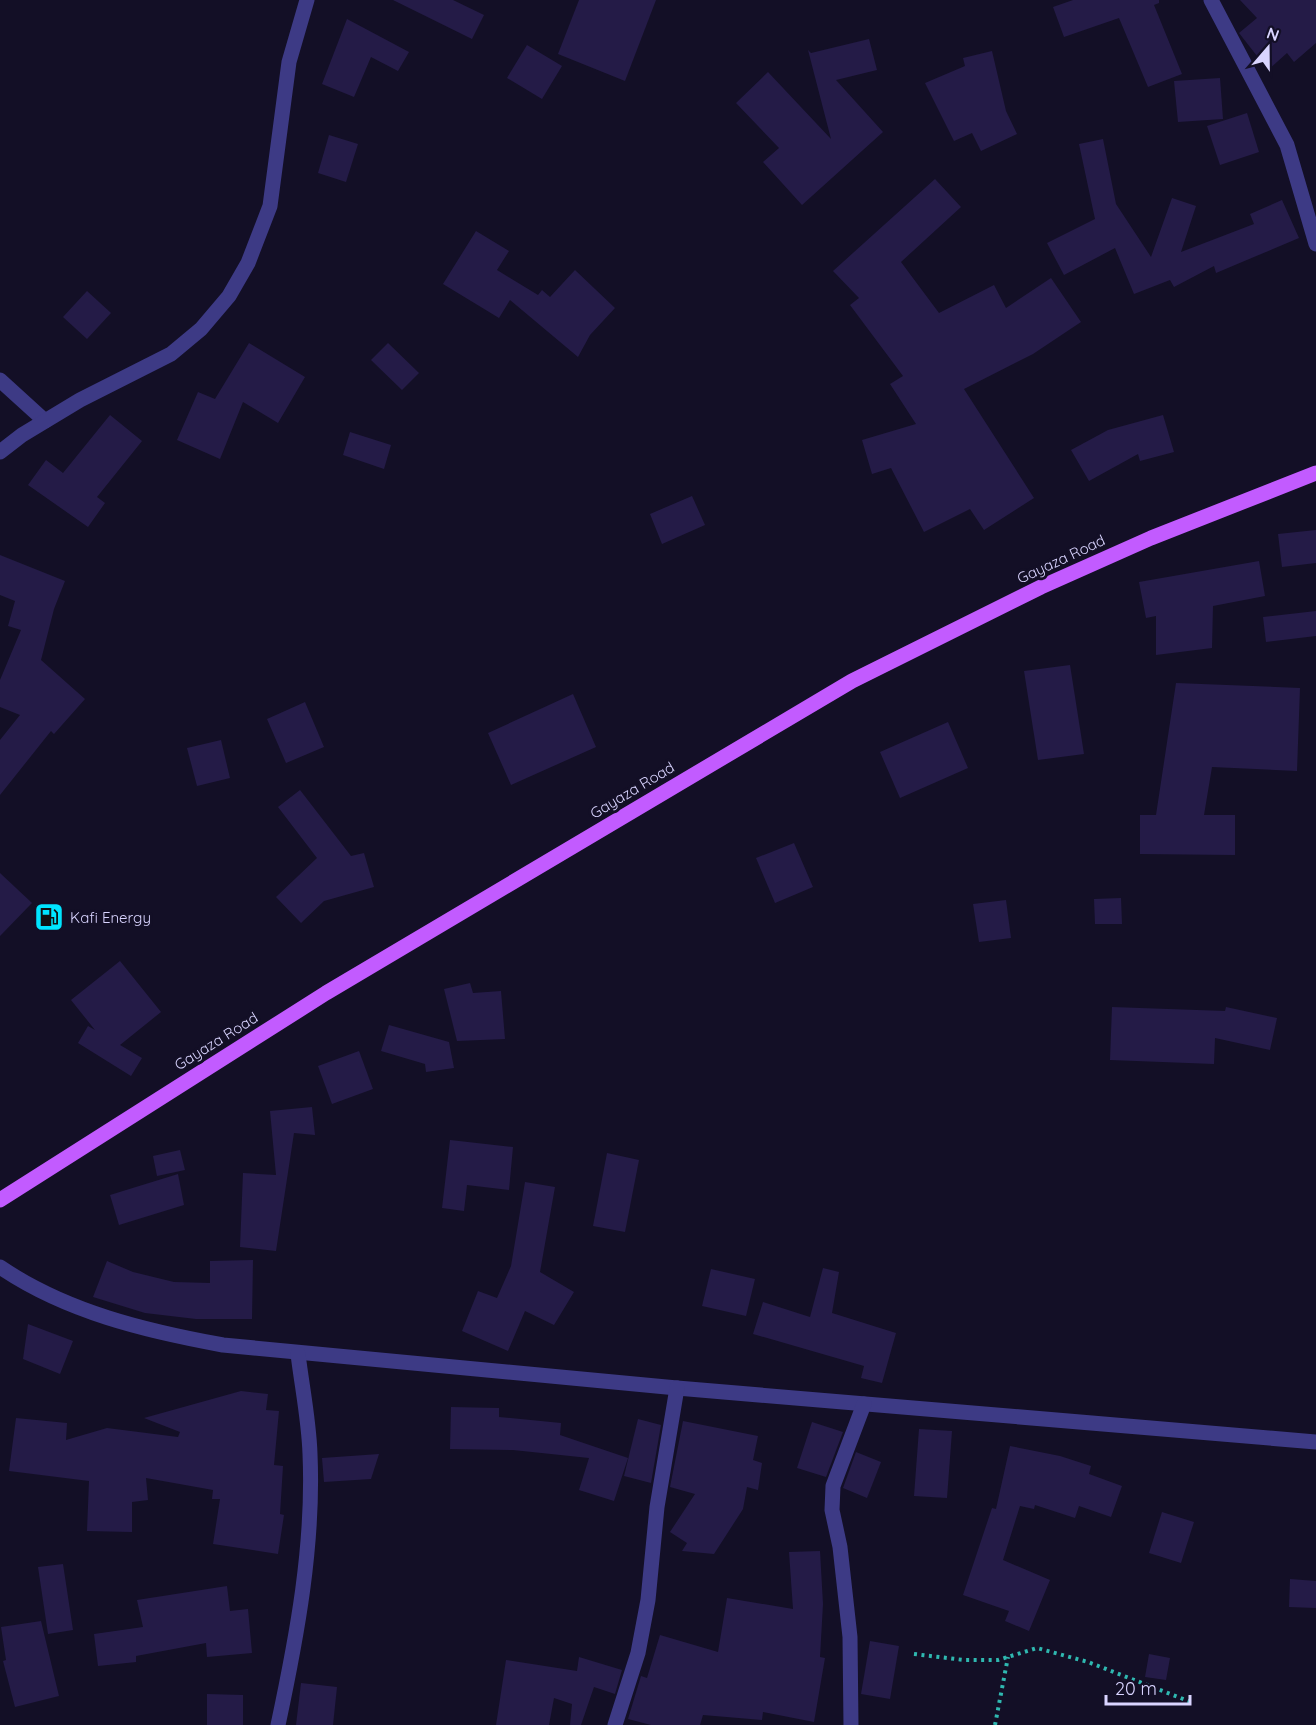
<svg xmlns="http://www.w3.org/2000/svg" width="1316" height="1725" viewBox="0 0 1316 1725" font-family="Quicksand,sans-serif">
<rect width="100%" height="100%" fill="#130f26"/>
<g fill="#241b47">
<path d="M 393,0 L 453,0 L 484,15 L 472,39 Z"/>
<path d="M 579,0 L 656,0 L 625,81 L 558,54 Z"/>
<path d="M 1073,0 L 1159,0 L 1159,3 L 1154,5 L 1182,74 L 1148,87 L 1119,18 L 1064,37 L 1053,7 Z"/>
<path d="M 1240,0 L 1316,0 L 1316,43 L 1294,62 L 1287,53 L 1268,70 L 1239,33 L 1257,18 Z"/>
<path d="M 347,19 L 409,52 L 398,71 L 371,57 L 354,97 L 322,84 Z"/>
<path d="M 869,39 L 877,70 L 836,80 L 883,132 L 802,205 L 763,162 L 779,148 L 736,103 L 768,72 L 831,139 L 808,50 L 811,53 Z"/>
<path d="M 527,45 L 562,66 L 542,99 L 507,78 Z"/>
<path d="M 992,51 L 1006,111 L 1017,134 L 981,151 L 972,133 L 954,141 L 925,83 L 965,66 L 963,58 Z"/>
<path d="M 1220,78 L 1223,119 L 1178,122 L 1174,81 Z"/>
<path d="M 1247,113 L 1259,152 L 1220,165 L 1207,126 Z"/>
<path d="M 329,135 L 358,144 L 346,182 L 318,173 Z"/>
<path d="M 1103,139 L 1116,204 L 1151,257 L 1172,198 L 1196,206 L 1181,252 L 1254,224 L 1250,214 L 1282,200 L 1299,238 L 1216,273 L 1214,266 L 1174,287 L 1170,280 L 1134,294 L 1115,248 L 1064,275 L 1047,243 L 1095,219 L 1079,144 Z"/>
<path d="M 935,179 L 961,207 L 901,262 L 939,313 L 994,285 L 1006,308 L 1051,278 L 1081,322 L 1033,354 L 964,389 L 1034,498 L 984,530 L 970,509 L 924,532 L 891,468 L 872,474 L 862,440 L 916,424 L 890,384 L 903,376 L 850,305 L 859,298 L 833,271 Z"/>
<path d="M 476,231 L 509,251 L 497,270 L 538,295 L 542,290 L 550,297 L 575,270 L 615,308 L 590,335 L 578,357 L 510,300 L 499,318 L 443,284 Z"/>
<path d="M 87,291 L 111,313 L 87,339 L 63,317 Z"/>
<path d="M 249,343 L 305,377 L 278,423 L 243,402 L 220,459 L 177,440 L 198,392 L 215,399 Z"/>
<path d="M 388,343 L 419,373 L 402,390 L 371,360 Z"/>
<path d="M 110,415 L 142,441 L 97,497 L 105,503 L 88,527 L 28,485 L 46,460 L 63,473 Z"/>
<path d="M 1163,415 L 1174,452 L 1140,461 L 1138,454 L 1089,481 L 1071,450 L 1108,430 Z"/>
<path d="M 350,432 L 391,445 L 384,469 L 343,455 Z"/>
<path d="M 692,496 L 705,525 L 662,544 L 650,514 Z"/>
<path d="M 1316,530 L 1316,563 L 1282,567 L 1278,534 Z"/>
<path d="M 0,555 L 65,581 L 54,609 L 41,660 L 85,699 L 54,734 L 51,731 L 0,795 L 0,740 L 20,715 L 0,707 L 0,680 L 21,630 L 8,626 L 15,601 L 0,595 Z"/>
<path d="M 1259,561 L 1265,596 L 1213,606 L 1212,648 L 1156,655 L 1156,616 L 1146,618 L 1139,582 Z"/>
<path d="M 1316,611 L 1316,636 L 1266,642 L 1263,617 Z"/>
<path d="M 1070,665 L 1084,754 L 1038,760 L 1024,671 Z"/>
<path d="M 1176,683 L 1300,688 L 1297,771 L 1212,767 L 1204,815 L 1235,815 L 1235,855 L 1140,854 L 1140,815 L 1156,815 Z"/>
<path d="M 573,694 L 596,747 L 511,785 L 488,733 Z"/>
<path d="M 305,702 L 324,747 L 286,763 L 267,719 Z"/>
<path d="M 948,722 L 968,768 L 900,798 L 880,752 Z"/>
<path d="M 221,740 L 230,778 L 197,786 L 187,748 Z"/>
<path d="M 300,790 L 351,856 L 364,853 L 374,887 L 324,901 L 301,923 L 276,897 L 317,858 L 278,807 Z"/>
<path d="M 794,843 L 813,887 L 775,903 L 756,858 Z"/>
<path d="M 0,873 L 32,903 L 0,936 Z"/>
<path d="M 1121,898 L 1122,924 L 1095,924 L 1094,899 Z"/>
<path d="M 1006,900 L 1011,938 L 979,942 L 973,904 Z"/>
<path d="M 120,961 L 161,1012 L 120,1045 L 142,1058 L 131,1076 L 78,1043 L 88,1026 L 95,1030 L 71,1000 Z"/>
<path d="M 470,983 L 473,993 L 501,991 L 505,1039 L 457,1041 L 444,989 Z"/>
<path d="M 1112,1007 L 1225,1011 L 1226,1007 L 1277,1018 L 1270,1050 L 1215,1038 L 1214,1064 L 1110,1060 Z"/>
<path d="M 389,1025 L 449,1042 L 454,1068 L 426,1072 L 425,1064 L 381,1051 Z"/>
<path d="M 359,1051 L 373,1089 L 332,1104 L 318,1066 Z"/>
<path d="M 312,1107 L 315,1135 L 294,1133 L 276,1251 L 240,1247 L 243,1173 L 276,1175 L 270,1111 Z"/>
<path d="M 450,1140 L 513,1147 L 509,1190 L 467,1185 L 464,1211 L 442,1208 Z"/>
<path d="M 180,1150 L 185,1170 L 157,1176 L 153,1156 Z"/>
<path d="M 607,1153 L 639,1160 L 625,1232 L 593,1226 Z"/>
<path d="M 178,1174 L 184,1205 L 119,1225 L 110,1195 Z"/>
<path d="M 525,1182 L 555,1187 L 540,1272 L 574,1292 L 554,1325 L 525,1311 L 508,1351 L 462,1331 L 478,1291 L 497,1298 L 511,1266 Z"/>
<path d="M 253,1260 L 252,1319 L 196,1319 L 145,1313 L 93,1297 L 107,1261 L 133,1272 L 174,1282 L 210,1283 L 210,1261 Z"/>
<path d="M 823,1268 L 839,1272 L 832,1313 L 896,1333 L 882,1383 L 861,1378 L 864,1366 L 753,1334 L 763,1302 L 810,1317 Z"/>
<path d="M 711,1269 L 755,1279 L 746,1316 L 702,1306 Z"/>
<path d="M 28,1324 L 73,1341 L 60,1374 L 23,1359 Z"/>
<path d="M 241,1391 L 268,1394 L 266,1410 L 279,1411 L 274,1465 L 283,1466 L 280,1514 L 284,1515 L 278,1554 L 213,1544 L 220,1499 L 212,1499 L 213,1490 L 146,1478 L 148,1500 L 132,1502 L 132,1532 L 87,1531 L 89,1481 L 9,1471 L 16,1418 L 67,1423 L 66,1440 L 107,1428 L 178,1437 L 180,1432 L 144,1418 Z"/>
<path d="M 451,1407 L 499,1408 L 499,1417 L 561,1423 L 560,1435 L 628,1458 L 614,1501 L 579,1490 L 589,1458 L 513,1450 L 450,1449 Z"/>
<path d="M 638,1419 L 661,1425 L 651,1483 L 624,1476 Z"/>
<path d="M 683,1421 L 758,1436 L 753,1460 L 762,1463 L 758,1490 L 747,1487 L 743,1509 L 714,1554 L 682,1551 L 687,1543 L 670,1532 L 695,1494 L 670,1487 Z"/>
<path d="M 812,1422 L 843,1432 L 826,1477 L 797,1468 Z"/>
<path d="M 919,1429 L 952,1431 L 947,1498 L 914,1496 Z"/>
<path d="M 1010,1446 L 1060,1456 L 1091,1466 L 1089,1474 L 1122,1486 L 1111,1517 L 1079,1506 L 1075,1518 L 1035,1505 L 1034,1509 L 1020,1506 L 1003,1560 L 1050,1580 L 1029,1631 L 1005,1621 L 1009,1611 L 963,1595 L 992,1508 L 996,1509 Z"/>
<path d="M 856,1452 L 881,1462 L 867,1498 L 843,1488 Z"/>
<path d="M 379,1454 L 371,1479 L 324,1482 L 322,1458 Z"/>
<path d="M 1162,1512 L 1194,1522 L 1181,1563 L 1149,1553 Z"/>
<path d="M 820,1551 L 823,1604 L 820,1657 L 825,1658 L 814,1722 L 763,1712 L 762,1720 L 703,1715 L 700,1725 L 651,1725 L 628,1719 L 641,1676 L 647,1678 L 660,1635 L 718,1652 L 727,1598 L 793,1609 L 789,1552 Z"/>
<path d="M 63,1564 L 73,1630 L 48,1634 L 38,1567 Z"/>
<path d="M 1290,1579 L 1316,1581 L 1316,1608 L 1289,1607 Z"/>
<path d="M 227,1586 L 230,1611 L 248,1609 L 252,1653 L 207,1657 L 206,1643 L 136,1656 L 136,1662 L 98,1666 L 94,1634 L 143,1627 L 137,1600 Z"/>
<path d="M 41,1621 L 59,1696 L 15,1707 L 3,1661 L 6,1660 L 1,1627 Z"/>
<path d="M 870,1641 L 899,1646 L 890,1699 L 861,1694 Z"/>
<path d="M 1149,1654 L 1170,1658 L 1166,1680 L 1145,1677 Z"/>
<path d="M 579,1657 L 622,1670 L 615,1694 L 594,1687 L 581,1725 L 570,1725 L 572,1704 L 554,1698 L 549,1725 L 496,1725 L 506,1660 L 577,1671 Z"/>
<path d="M 301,1683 L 337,1687 L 333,1725 L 296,1725 Z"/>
<path d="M 207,1694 L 243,1695 L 243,1725 L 207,1725 Z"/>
</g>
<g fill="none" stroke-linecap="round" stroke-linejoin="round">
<g stroke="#2fb8b0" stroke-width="4" stroke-dasharray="3 4.5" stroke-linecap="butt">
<path d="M 914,1654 L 964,1660 L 998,1660 L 1037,1648 L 1088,1662 L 1191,1702"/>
<path d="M 995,1725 L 1008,1657"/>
</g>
<g stroke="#3d3a85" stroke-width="15">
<path d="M 1211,0 L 1287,145 L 1316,244"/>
<path d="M 0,380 L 45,421"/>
<path d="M 0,452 L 22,435 L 80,400 L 171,354 L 201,329 L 229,296 L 248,263 L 270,206 L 289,62 L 307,0"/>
<path d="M 0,1267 C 66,1312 146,1331 223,1345 L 677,1388 L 1316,1442"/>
<path d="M 278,1725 C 297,1636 314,1545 310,1454 C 309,1421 302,1387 298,1354"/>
<path d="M 615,1725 L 638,1653 L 648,1600 L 657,1507 L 677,1388"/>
<path d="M 851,1725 L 850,1637 L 840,1547 L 832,1510 L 833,1486 L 864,1404"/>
</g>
<path stroke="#c25bff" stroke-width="15" d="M 0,1200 L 326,993 L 852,681 L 1041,587 L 1151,538 L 1316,473"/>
</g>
<defs>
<g id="fuel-square" transform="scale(1.5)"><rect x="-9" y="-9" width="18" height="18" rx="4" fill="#00e5ff" stroke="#130f26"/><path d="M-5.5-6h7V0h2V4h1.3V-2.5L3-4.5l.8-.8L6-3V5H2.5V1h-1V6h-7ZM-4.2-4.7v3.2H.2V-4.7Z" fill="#111"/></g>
</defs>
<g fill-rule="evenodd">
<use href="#fuel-square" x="49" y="917"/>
</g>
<g text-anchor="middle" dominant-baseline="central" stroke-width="6" stroke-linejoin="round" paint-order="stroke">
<g font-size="15" fill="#d9d4ff" stroke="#130f26">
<text transform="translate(1061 559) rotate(-25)">Gayaza Road</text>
<text transform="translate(632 790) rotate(-31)">Gayaza Road</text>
<text transform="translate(216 1041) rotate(-32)">Gayaza Road</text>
</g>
<g font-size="15" fill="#d9d4ff" stroke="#130f26" text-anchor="start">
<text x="70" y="917">Kafi Energy</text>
</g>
</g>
<g transform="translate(1268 48) rotate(20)" stroke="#130f26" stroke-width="4.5" paint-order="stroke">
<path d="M0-4.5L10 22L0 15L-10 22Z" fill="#d9d4ff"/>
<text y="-9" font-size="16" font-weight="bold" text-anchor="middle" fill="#d9d4ff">N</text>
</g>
<path d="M1106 1695v9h84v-9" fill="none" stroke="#d9d4ff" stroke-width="3"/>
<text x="1115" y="1695" font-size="18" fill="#d9d4ff" stroke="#130f26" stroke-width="4.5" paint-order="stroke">20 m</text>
</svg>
